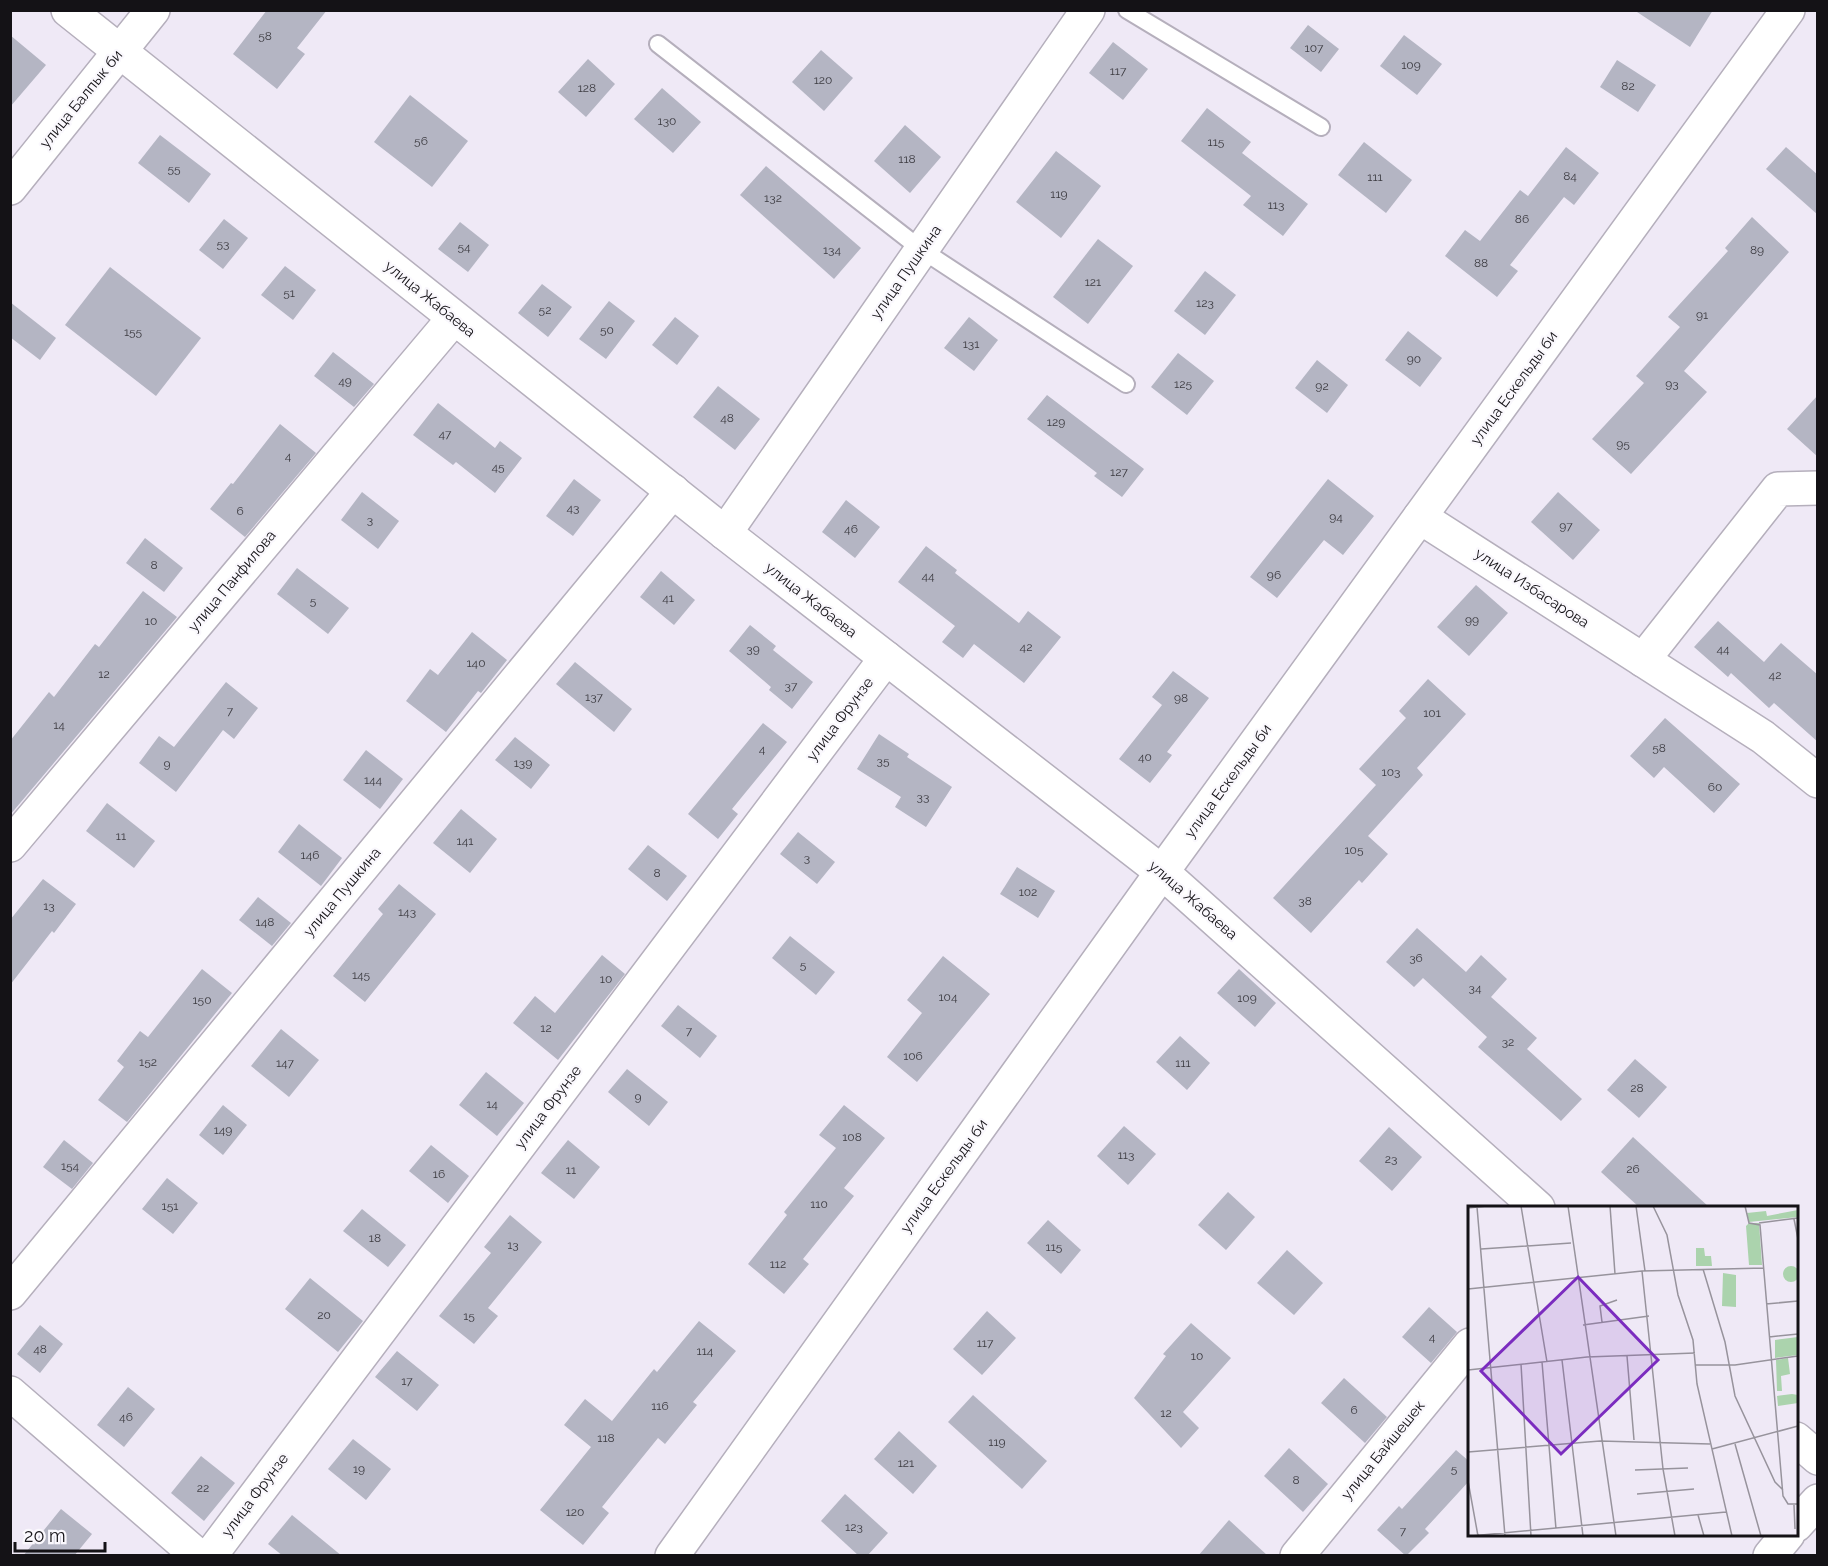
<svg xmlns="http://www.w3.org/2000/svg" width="1828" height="1566" viewBox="0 0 1828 1566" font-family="Raleway,sans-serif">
<rect width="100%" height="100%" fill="#efe9f6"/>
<g fill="#b4b5c3">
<path d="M 267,10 L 327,10 L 297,48 L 305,54 L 277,89 L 233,54 Z"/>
<path d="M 1634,10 L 1713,10 L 1690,47 Z"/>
<path d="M 1308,25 L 1339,49 L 1321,72 L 1290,48 Z"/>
<path d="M 10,35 L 46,65 L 10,107 Z"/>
<path d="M 1404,35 L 1442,64 L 1417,95 L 1380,66 Z"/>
<path d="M 1113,42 L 1148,69 L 1123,100 L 1089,73 Z"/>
<path d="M 821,50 L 853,78 L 824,111 L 792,82 Z"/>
<path d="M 588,59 L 615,84 L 586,117 L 558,92 Z"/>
<path d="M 1617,60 L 1656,85 L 1638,112 L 1600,87 Z"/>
<path d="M 662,88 L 701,122 L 673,153 L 634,119 Z"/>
<path d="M 410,95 L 468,141 L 432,187 L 374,142 Z"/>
<path d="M 1207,108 L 1251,142 L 1242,153 L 1308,204 L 1283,236 L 1243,205 L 1251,196 L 1181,141 Z"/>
<path d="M 905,125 L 941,157 L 910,193 L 874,161 Z"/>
<path d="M 160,135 L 211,174 L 189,203 L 138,163 Z"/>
<path d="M 1364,142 L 1412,180 L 1386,213 L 1338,175 Z"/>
<path d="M 1566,147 L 1599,173 L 1574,205 L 1564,197 L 1510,265 L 1518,271 L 1497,297 L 1445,256 L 1465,230 L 1480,241 L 1520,190 L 1528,196 Z"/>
<path d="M 1786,147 L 1818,175 L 1818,215 L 1766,169 Z"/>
<path d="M 1056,151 L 1101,186 L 1061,238 L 1016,202 Z"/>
<path d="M 766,166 L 861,248 L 834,279 L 740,195 Z"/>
<path d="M 1752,217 L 1789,252 L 1684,371 L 1707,392 L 1631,474 L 1592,439 L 1644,383 L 1636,376 L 1680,327 L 1668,317 L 1728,251 L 1725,248 Z"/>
<path d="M 224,219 L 248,238 L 223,269 L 199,250 Z"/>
<path d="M 460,222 L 489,245 L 468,272 L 438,249 Z"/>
<path d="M 1098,239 L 1133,266 L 1088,324 L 1053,297 Z"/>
<path d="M 285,266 L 316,290 L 293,320 L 261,295 Z"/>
<path d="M 110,267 L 201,338 L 156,396 L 65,325 Z"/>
<path d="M 1205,271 L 1236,295 L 1205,335 L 1174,311 Z"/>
<path d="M 542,284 L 572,307 L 548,337 L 518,313 Z"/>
<path d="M 609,301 L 635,321 L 606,359 L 579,339 Z"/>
<path d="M 10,302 L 56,338 L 40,360 L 10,337 Z"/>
<path d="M 675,317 L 699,336 L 677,365 L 652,345 Z"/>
<path d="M 969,317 L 998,340 L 974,371 L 944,348 Z"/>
<path d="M 1408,331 L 1442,358 L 1420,387 L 1385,360 Z"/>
<path d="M 333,352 L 374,384 L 354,407 L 314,376 Z"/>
<path d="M 1178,353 L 1214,381 L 1187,415 L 1151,387 Z"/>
<path d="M 1317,360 L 1348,385 L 1327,413 L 1295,388 Z"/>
<path d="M 718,386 L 760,419 L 735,450 L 693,417 Z"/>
<path d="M 1047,395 L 1144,469 L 1122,497 L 1094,476 L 1097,473 L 1027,419 Z"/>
<path d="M 1818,395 L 1818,457 L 1787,429 Z"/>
<path d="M 438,403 L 495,448 L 500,441 L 522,458 L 495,493 L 456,462 L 453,465 L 413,435 Z"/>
<path d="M 280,424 L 316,453 L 245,537 L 210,509 L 231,483 L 233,484 Z"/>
<path d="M 574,479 L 601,500 L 573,536 L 546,516 Z"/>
<path d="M 1328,479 L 1374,516 L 1343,555 L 1324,540 L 1277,598 L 1250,577 Z"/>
<path d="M 362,492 L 399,521 L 378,549 L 341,520 Z"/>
<path d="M 1558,492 L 1600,530 L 1573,560 L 1531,522 Z"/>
<path d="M 846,500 L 880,527 L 855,558 L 822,532 Z"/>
<path d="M 145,538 L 183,568 L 164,592 L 126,563 Z"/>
<path d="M 926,546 L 957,570 L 955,573 L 1019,623 L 1028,611 L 1061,637 L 1024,683 L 974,644 L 963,658 L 942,642 L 955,626 L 898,582 Z"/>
<path d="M 297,568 L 349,608 L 328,634 L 277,594 Z"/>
<path d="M 661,571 L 695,600 L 674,625 L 640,597 Z"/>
<path d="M 1476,585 L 1508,613 L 1469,656 L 1437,627 Z"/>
<path d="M 143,591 L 177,617 L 10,815 L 10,741 L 49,692 L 54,697 L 95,644 L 99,647 Z"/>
<path d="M 1718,621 L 1764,662 L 1781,643 L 1818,675 L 1818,742 L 1774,703 L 1769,708 L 1731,673 L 1728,677 L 1694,647 Z"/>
<path d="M 750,625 L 776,646 L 773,650 L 813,682 L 792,709 L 769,690 L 771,687 L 729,651 Z"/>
<path d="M 472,632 L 507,660 L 481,693 L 478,691 L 446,732 L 406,701 L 430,669 L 438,675 Z"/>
<path d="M 575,662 L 632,709 L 614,732 L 556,684 Z"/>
<path d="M 1173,671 L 1209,698 L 1167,752 L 1172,755 L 1150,783 L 1119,759 L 1162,705 L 1152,697 Z"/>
<path d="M 1428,679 L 1466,714 L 1417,768 L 1423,775 L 1368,836 L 1388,854 L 1362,883 L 1359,880 L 1311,933 L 1273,898 L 1376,785 L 1359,769 L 1406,718 L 1399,711 Z"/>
<path d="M 226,682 L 258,708 L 234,739 L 223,730 L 176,792 L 139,763 L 159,736 L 174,747 Z"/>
<path d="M 1665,718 L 1740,784 L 1714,813 L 1664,767 L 1654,778 L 1630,756 Z"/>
<path d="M 763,723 L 787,742 L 732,809 L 738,814 L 718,839 L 688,814 Z"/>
<path d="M 879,734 L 909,754 L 907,757 L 952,787 L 926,827 L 895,807 L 901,797 L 857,769 Z"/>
<path d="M 515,737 L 550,765 L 531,789 L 495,760 Z"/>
<path d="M 366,750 L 403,779 L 380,809 L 343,780 Z"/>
<path d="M 107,803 L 155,841 L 134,868 L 86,831 Z"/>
<path d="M 461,809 L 497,839 L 470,873 L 433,843 Z"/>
<path d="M 299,824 L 342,858 L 321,886 L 278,852 Z"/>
<path d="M 798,832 L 835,862 L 817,884 L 780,854 Z"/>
<path d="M 648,845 L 687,876 L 667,901 L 628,869 Z"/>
<path d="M 1017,867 L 1055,891 L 1038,918 L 1000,894 Z"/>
<path d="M 43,879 L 76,904 L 54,933 L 52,931 L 10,985 L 10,920 Z"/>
<path d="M 399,884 L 436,914 L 365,1002 L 333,976 L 383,914 L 378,909 Z"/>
<path d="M 258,897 L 291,923 L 272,946 L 239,920 Z"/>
<path d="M 1417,928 L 1466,972 L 1481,955 L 1507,979 L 1491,997 L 1537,1038 L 1527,1049 L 1582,1099 L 1561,1121 L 1478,1047 L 1487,1037 L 1423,978 L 1414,987 L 1386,962 Z"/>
<path d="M 790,936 L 835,972 L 816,995 L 772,958 Z"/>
<path d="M 602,955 L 625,974 L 558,1060 L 513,1023 L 535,996 L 555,1013 Z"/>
<path d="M 943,956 L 990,994 L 917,1082 L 887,1057 L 922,1013 L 907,1000 Z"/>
<path d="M 202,969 L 232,993 L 127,1122 L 98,1100 L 124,1067 L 117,1061 L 140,1031 L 148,1037 Z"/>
<path d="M 1239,969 L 1276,1003 L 1255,1027 L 1217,993 Z"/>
<path d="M 678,1005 L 717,1036 L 700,1058 L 661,1026 Z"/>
<path d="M 281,1029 L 319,1060 L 289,1097 L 251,1066 Z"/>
<path d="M 1180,1036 L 1210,1063 L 1187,1090 L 1156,1062 Z"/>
<path d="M 1635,1059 L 1667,1087 L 1639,1118 L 1607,1090 Z"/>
<path d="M 627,1069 L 668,1102 L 649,1126 L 608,1092 Z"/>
<path d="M 486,1072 L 524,1103 L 497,1136 L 459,1105 Z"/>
<path d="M 223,1105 L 247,1125 L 223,1155 L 199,1135 Z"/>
<path d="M 844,1105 L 885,1138 L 844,1188 L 854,1196 L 803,1259 L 809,1264 L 784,1294 L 748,1264 L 787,1215 L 784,1212 L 836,1148 L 819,1135 Z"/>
<path d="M 1124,1126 L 1156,1154 L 1128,1185 L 1097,1156 Z"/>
<path d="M 1389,1127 L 1422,1157 L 1392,1191 L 1359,1161 Z"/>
<path d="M 1633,1137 L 1710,1208 L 1640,1208 L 1601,1172 Z"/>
<path d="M 64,1140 L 93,1163 L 72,1189 L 43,1167 Z"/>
<path d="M 568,1140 L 600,1167 L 574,1199 L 541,1173 Z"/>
<path d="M 431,1145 L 469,1176 L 448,1203 L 409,1171 Z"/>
<path d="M 167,1178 L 198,1203 L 173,1234 L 142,1209 Z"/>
<path d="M 1228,1192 L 1255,1217 L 1226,1250 L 1198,1225 Z"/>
<path d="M 362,1209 L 406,1245 L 388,1267 L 343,1231 Z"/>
<path d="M 510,1215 L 542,1242 L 488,1308 L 498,1316 L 474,1344 L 439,1316 L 491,1253 L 484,1247 Z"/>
<path d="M 1048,1220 L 1081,1250 L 1061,1274 L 1027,1243 Z"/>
<path d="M 1287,1250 L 1323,1283 L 1294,1315 L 1257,1283 Z"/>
<path d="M 310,1278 L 363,1321 L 338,1352 L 285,1309 Z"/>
<path d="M 1429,1307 L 1457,1332 L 1431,1363 L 1402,1337 Z"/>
<path d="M 987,1311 L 1016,1338 L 982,1375 L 953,1349 Z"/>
<path d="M 699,1321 L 736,1351 L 693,1402 L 697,1405 L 665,1444 L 658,1438 L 602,1507 L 609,1513 L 583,1545 L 540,1510 L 591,1447 L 564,1425 L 585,1399 L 612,1421 L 654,1369 L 657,1372 Z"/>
<path d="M 1191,1323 L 1231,1358 L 1183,1412 L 1199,1428 L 1181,1448 L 1134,1398 L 1166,1356 L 1163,1354 Z"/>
<path d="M 40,1325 L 63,1344 L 40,1373 L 17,1354 Z"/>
<path d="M 397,1351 L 439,1385 L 417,1411 L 375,1377 Z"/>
<path d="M 1344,1378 L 1387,1417 L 1365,1443 L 1321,1403 Z"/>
<path d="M 128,1387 L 155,1409 L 124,1447 L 97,1425 Z"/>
<path d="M 973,1395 L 1047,1461 L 1022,1489 L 948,1422 Z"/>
<path d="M 899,1431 L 937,1466 L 913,1494 L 874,1459 Z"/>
<path d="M 353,1439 L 391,1469 L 366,1500 L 328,1469 Z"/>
<path d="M 1289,1448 L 1328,1484 L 1303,1512 L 1264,1476 Z"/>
<path d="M 1456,1450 L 1470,1462 L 1470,1480 L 1425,1529 L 1429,1533 L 1406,1556 L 1377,1530 L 1399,1506 L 1402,1509 Z"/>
<path d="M 201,1456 L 235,1483 L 204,1521 L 171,1493 Z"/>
<path d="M 845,1494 L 888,1533 L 867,1556 L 859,1556 L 821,1521 Z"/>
<path d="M 61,1509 L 92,1534 L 74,1556 L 23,1556 Z"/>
<path d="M 292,1515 L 342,1556 L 283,1556 L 268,1544 Z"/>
<path d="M 1229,1520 L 1268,1556 L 1198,1556 Z"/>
</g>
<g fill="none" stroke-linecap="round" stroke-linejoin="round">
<g stroke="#b5afbc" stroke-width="20">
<g id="service">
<path d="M 1127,10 L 1321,127"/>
<path d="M 658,44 L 922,250 L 1126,384"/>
</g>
</g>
<g stroke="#b5afbc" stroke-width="36">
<g id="minor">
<path d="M 68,10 L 725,533 L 1162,872 L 1538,1208"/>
<path d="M 10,188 L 153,10"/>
<path d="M 1420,517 L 1763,737 L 1818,781"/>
<path d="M 725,533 L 1088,10"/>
<path d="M 1643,660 L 1778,489 L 1818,488"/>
<path d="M 10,845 L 454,318"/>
<path d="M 10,1293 L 673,491"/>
<path d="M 10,1393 L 198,1556"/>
<path d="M 1796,1439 L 1818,1458"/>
<path d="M 1796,1525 L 1818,1501"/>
<path d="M 210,1556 L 886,658"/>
<path d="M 1297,1556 L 1470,1345"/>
<path d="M 1770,1556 L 1788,1534"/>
</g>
</g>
<g stroke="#b5afbc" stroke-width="36">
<path id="tertiary" d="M 672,1556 L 1162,872 L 1788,10"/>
</g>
<use href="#service" stroke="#fff" stroke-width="16"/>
<use href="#minor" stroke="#fff" stroke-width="33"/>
<use href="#tertiary" stroke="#fff" stroke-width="33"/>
</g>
<g text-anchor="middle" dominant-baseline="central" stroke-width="4.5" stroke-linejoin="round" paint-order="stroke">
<g font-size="12" fill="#3c3b41">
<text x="265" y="36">58</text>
<text x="1314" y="48">107</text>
<text x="1411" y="65">109</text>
<text x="1118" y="71">117</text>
<text x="823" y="80">120</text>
<text x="1628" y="86">82</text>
<text x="587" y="88">128</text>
<text x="667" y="121">130</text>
<text x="421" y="141">56</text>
<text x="1216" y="142">115</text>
<text x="907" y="159">118</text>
<text x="174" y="169">55</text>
<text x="1570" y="176">84</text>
<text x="1375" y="177">111</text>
<text x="1059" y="194">119</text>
<text x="773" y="198">132</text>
<text x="1276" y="205">113</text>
<text x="1522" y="219">86</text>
<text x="223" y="244">53</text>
<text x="464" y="247">54</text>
<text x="832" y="250">134</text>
<text x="1757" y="250">89</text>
<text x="1481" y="263">88</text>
<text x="1093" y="282">121</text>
<text x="289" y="293">51</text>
<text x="1205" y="303">123</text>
<text x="545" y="310">52</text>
<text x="1702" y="315">91</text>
<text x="607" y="330">50</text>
<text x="133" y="332">155</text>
<text x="971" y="344">131</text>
<text x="1414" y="359">90</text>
<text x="345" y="381">49</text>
<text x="1183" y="384">125</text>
<text x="1672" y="384">93</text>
<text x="1322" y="386">92</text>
<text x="727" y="418">48</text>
<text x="1056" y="422">129</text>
<text x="445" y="434">47</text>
<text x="1623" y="444">95</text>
<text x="288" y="456">4</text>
<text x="498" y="467">45</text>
<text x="1119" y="472">127</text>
<text x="573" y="508">43</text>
<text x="240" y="511">6</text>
<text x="1336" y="517">94</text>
<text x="370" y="520">3</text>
<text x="1566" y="526">97</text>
<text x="851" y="529">46</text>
<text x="154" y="565">8</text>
<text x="1274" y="575">96</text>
<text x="928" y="576">44</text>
<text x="668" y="598">41</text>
<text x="313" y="601">5</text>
<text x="1472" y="620">99</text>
<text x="151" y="621">10</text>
<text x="1026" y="647">42</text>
<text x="753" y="649">39</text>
<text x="1723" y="649">44</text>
<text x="476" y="663">140</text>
<text x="104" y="674">12</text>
<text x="1775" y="675">42</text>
<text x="791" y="686">37</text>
<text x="594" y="697">137</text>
<text x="1181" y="698">98</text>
<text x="230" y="711">7</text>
<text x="1432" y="713">101</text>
<text x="59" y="725">14</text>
<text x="1659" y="748">58</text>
<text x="762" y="749">4</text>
<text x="1145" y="757">40</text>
<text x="883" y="761">35</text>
<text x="523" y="763">139</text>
<text x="167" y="764">9</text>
<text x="1391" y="772">103</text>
<text x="373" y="780">144</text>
<text x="1715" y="787">60</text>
<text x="923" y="797">33</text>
<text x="121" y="836">11</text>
<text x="465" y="841">141</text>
<text x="1354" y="850">105</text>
<text x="310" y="855">146</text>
<text x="807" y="858">3</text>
<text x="657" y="873">8</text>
<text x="1028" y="892">102</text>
<text x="1305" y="901">38</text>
<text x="49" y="906">13</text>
<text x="407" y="912">143</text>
<text x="265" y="922">148</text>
<text x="1416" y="958">36</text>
<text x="803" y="965">5</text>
<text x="361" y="975">145</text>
<text x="606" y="979">10</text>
<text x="1475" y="988">34</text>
<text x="948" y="997">104</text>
<text x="1247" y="998">109</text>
<text x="202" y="1000">150</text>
<text x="546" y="1028">12</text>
<text x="689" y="1031">7</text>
<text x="1508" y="1042">32</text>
<text x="913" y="1056">106</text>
<text x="148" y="1062">152</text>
<text x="285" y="1063">147</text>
<text x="1183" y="1063">111</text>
<text x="1637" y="1088">28</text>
<text x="638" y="1097">9</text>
<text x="492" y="1104">14</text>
<text x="223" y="1130">149</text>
<text x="852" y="1137">108</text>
<text x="1126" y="1155">113</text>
<text x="1391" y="1159">23</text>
<text x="70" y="1166">154</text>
<text x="1633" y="1169">26</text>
<text x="571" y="1170">11</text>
<text x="439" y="1174">16</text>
<text x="819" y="1204">110</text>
<text x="170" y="1206">151</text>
<text x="375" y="1238">18</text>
<text x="513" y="1245">13</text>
<text x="1054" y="1247">115</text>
<text x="778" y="1264">112</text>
<text x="324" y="1315">20</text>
<text x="469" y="1316">15</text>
<text x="1432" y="1337">4</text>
<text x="985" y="1343">117</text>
<text x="40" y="1349">48</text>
<text x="705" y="1351">114</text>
<text x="1197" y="1356">10</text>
<text x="407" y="1381">17</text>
<text x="660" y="1406">116</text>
<text x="1354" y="1410">6</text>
<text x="1166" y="1413">12</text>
<text x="126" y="1417">46</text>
<text x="606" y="1438">118</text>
<text x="997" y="1442">119</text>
<text x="906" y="1463">121</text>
<text x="359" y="1469">19</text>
<text x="1454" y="1469">5</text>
<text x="1296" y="1480">8</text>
<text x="203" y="1488">22</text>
<text x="575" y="1512">120</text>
<text x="854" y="1527">123</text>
<text x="1403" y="1531">7</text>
</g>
<g font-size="15" fill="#141216" stroke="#faf8fd">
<text transform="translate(81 99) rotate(-51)">улица Балпык би</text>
<text transform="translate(906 272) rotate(-55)">улица Пушкина</text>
<text transform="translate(430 299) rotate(39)">улица Жабаева</text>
<text transform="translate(1514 388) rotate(-54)">улица Ескельды би</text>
<text transform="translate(232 581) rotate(-50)">улица Панфилова</text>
<text transform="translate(1532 588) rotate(33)">улица Избасарова</text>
<text transform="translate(811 600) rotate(38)">улица Жабаева</text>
<text transform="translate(840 719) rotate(-53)">улица Фрунзе</text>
<text transform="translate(1228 781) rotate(-54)">улица Ескельды би</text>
<text transform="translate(342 892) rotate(-50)">улица Пушкина</text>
<text transform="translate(1193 900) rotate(41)">улица Жабаева</text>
<text transform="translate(548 1107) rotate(-53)">улица Фрунзе</text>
<text transform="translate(944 1176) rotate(-54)">улица Ескельды би</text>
<text transform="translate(1383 1450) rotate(-51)">улица Байшешек</text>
<text transform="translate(255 1495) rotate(-53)">улица Фрунзе</text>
</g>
</g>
<g transform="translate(1468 1206)">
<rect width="330" height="330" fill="#efe9f6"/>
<path d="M 330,4 L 330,11 L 281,16 L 279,7 L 298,5 L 299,10 ZM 281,17 L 291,17 L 294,59 L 281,59 L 278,20 ZM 228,42 L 236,42 L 237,50 L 243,50 L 244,60 L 228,60 ZM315 68a8 8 0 1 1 16 0a8 8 0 1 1-16 0ZM 255,67 L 268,69 L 268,101 L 254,100 ZM 330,131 L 330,149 L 307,152 L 307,134 ZM 320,152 L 322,168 L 313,170 L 314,185 L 309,185 L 308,154 ZM 324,188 L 330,189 L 330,197 L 310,200 L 309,190 Z" fill="#abd3ad"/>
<path fill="none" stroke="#97939c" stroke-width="1.5" d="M 53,0 L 79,156M 100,0 L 148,330M 142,0 L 147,68M 168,0 L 177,65M 185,0 L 199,29 L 210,89 L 225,134 L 229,178 L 264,330M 277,0 L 281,17 L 292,19 L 315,290 L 320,298 L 330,298M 9,1 L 37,330M 0,2 L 19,0M 326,13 L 330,33M 291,17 L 330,12M 13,43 L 103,37M 235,63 L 257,136 L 267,190 L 307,276 L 315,284M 174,65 L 195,263 L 207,330M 0,83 L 174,65 L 296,62M 298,98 L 330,95M 134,116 L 132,100 L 149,94M 115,119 L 181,110M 301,131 L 330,128M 159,150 L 166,234M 94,154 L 115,330M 74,156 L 88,323M 53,158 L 63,330M 228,159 L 267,159 L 330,150M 0,164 L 119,151 L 227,147M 267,238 L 293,330M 244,243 L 330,220M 0,246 L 132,235 L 242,238M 167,264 L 220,262M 0,275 L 10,330M 169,288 L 226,283M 326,299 L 327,323M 230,309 L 236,330M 3,330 L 258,306"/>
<path fill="#7b2cbf" fill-opacity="0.15" stroke="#7b2cbf" stroke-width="3" d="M 110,71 L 190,154 L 93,248 L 13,165 Z"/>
<rect width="330" height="330" fill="none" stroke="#141216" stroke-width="3"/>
</g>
<rect width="1828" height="1566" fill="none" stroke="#141216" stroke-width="24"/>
<path d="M15 1542v9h90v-9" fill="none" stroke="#141216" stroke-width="3"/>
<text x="24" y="1542" font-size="18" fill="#141216" stroke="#faf8fd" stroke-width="4.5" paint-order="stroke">20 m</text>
</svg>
